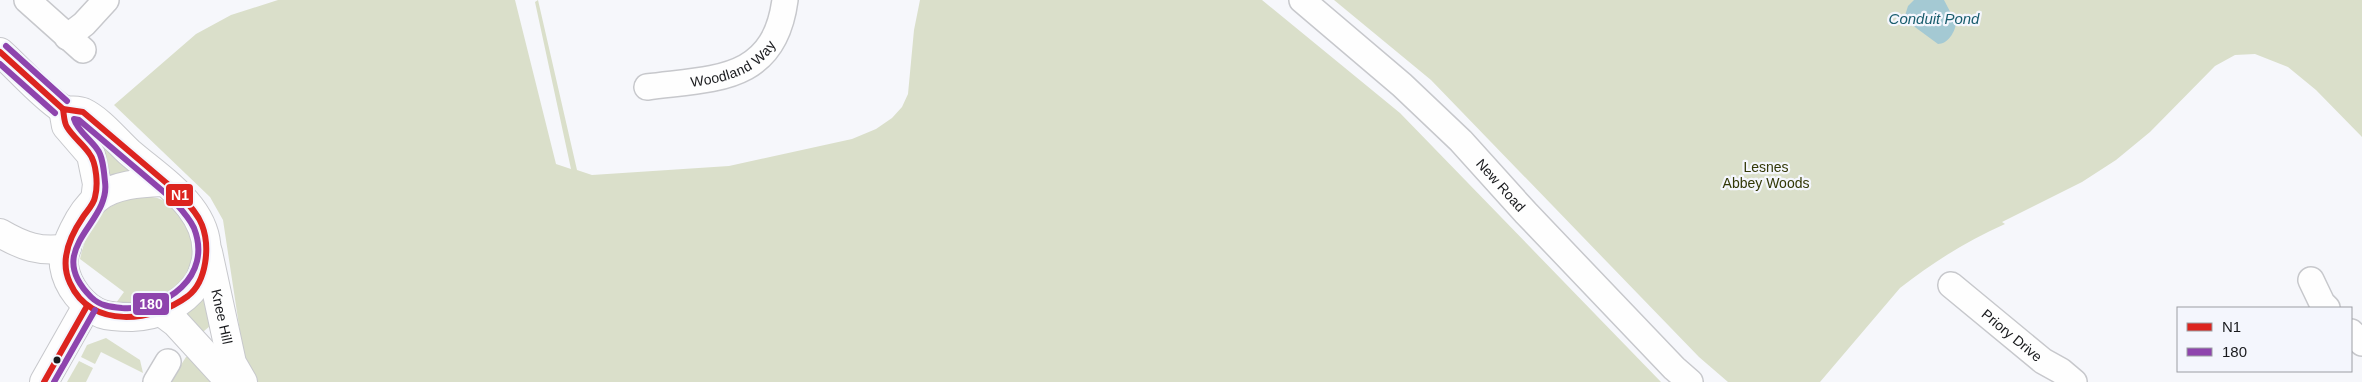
<svg xmlns="http://www.w3.org/2000/svg" width="2362" height="382" viewBox="0 0 2362 382" font-family="Helvetica,sans-serif">
<rect width="100%" height="100%" fill="#f6f7fb"/>
<g fill="#dadfca">
<path d="M 278,0 L 515,0 L 556,164 L 571,169 L 535,2 L 538,0 L 577,170 L 592,175 L 729,166 L 852,139 L 876,129 L 892,118 L 902,107 L 908,94 L 914,30 L 920,0 L 1262,0 L 1400,113 L 1661,382 L 256,382 L 245,365 L 223,220 L 210,197 L 114,105 L 196,34 L 231,15 Z"/>
<path d="M 1334,0 L 2362,0 L 2362,137 L 2316,90 L 2288,67 L 2255,54 L 2235,55 L 2215,66 L 2150,132 L 2116,160 L 2082,182 L 2002,222 L 2005,224 C 1967,241 1933,262 1900,288 L 1820,382 L 1728,382 L 1699,357 L 1431,80 Z"/>
<path d="M 93,135 L 135,171 L 107,179 L 90,139 Z"/>
<path d="M 137,196 C 144,197 153,196 160,199 C 174,205 179,213 187,225 C 193,236 194,241 193,253 C 191,293 150,305 116,303 L 124,292 L 80,259 C 88,224 101,205 137,196 Z"/>
<path d="M 204,296 L 216,321 L 198,336 L 180,315 Z"/>
<path d="M 106,338 L 140,360 L 143,373 L 101,352 L 95,364 L 81,357 L 87,345 Z"/>
<path d="M 191,356 L 213,382 L 170,382 L 186,357 Z"/>
<path d="M 79,361 L 93,368 L 86,382 L 67,382 Z"/>
</g>
<path fill="#a4c9d3" d="M 1914,0 L 1944,0 L 1956,23 C 1955,33 1947,44 1938,44 L 1904,19 L 1908,6 Z"/>
<g fill="none" stroke-linecap="round" stroke-linejoin="round">
<g stroke="#c7c8cc" stroke-width="28">
<g id="minor">
<path d="M 27,0 L 83,50"/>
<path id="s1" d="M 1302,0 L 1402,85 L 1461,141 L 1526,213 L 1674,368 L 1690,382"/>
<path d="M 67,37 L 84,24 L 106,0"/>
<path id="s2" d="M 647,87 C 714,78 774,83 785,0"/>
<path d="M 2311,280 L 2322,303 L 2327,308"/>
<path id="s3" d="M 1951,285 L 2043,361 L 2061,371 L 2074,382"/>
<path d="M 2351,332 L 2362,343"/>
<path d="M 156,382 L 168,362"/>
</g>
</g>
<g stroke="#c7c8cc" stroke-width="30">
<g id="major">
<path d="M 0,52 C 18,68 41,95 61,108 C 67,112 77,109 83,112 C 100,120 115,139 129,152 C 161,180 213,210 206,260 C 204,268 202,277 197,284 C 182,305 158,316 132,317 C 123,317 111,317 102,314 C 83,307 67,286 64,266 C 62,247 81,211 96,199 C 114,184 142,183 164,182"/>
<path d="M 63,109 L 66,126 L 91,155 L 97,184 L 95,200"/>
<path d="M 0,233 C 22,246 41,253 67,248"/>
<path id="s4" d="M 208,252 L 232,363 L 243,382"/>
<path d="M 160,311 L 176,323 L 230,382"/>
<path d="M 44,382 L 87,306"/>
</g>
</g>
<use href="#minor" stroke="#fefefe" stroke-width="25"/>
<use href="#major" stroke="#fefefe" stroke-width="28"/>
<g stroke="#f4f6fd" stroke-width="10">
<g id="bus-1">
<path d="M 0,52 L 63,109"/>
<path d="M 63,109 L 83,112 L 177,192 C 186,202 197,212 202,225 C 210,246 207,281 188,296 C 153,322 91,330 70,283 C 59,260 70,236 83,217 C 87,211 94,204 95,197 C 98,186 97,163 89,153 C 83,144 73,137 67,127 C 64,123 64,115 63,109 Z"/>
<path d="M 44,382 L 87,306"/>
</g>
</g>
<g stroke="#f4f6fd" stroke-width="10">
<g id="bus-2">
<path d="M 6,46 L 67,101"/>
<path d="M 0,64 L 55,113"/>
<path d="M 74,119 L 79,120 L 171,198 C 179,207 189,217 194,228 C 213,276 166,311 122,308 C 111,307 100,306 91,297 C 42,248 111,224 105,182 C 104,172 103,156 97,149 C 90,139 77,130 74,119 Z"/>
<path d="M 54,382 L 95,310"/>
</g>
</g>
<use href="#bus-1" stroke="#dc241f" stroke-width="6"/>
<use href="#bus-2" stroke="#8e44ad" stroke-width="6"/>
</g>
<circle fill="#191a1d" stroke="#f4f6fd" stroke-width="2" cx="57" cy="360" r="4.5"/>
<g text-anchor="middle" dominant-baseline="central" stroke-width="4.5" stroke-linejoin="round" paint-order="stroke">
<g font-size="14" fill="#191a1d" stroke="#f4f6fd">
<text stroke="none"><textPath href="#s2" startOffset="91">Woodland Way</textPath></text>
<text stroke="none"><textPath href="#s1" startOffset="272">New Road</textPath></text>
<text stroke="none"><textPath href="#s4" startOffset="66">Knee Hill</textPath></text>
<text stroke="none"><textPath href="#s3" startOffset="79">Priory Drive</textPath></text>
</g>
<g font-size="14" fill="#323806" stroke="#f4f6fd">
<text x="1766" y="167">Lesnes<tspan x="1766" dy="16">Abbey Woods</tspan></text>
</g>
<g font-size="15" font-style="italic" fill="#195d6d" stroke="#f4f6fd">
<text x="1934" y="18">Conduit Pond</text>
</g>
</g>
<g stroke="#f4f6fd" stroke-width="2">
<rect x="165" y="183" width="29" height="24" rx="5" fill="#dc241f"/>
<rect x="132" y="292" width="38" height="24" rx="5" fill="#8e44ad"/>
</g>
<g font-size="14" text-anchor="middle" font-weight="bold" fill="#fff">
<text x="180" y="200">N1</text>
<text x="151" y="309">180</text>
</g>
<rect x="2177" y="307" width="175" height="65" fill="#f4f6fd" stroke="#9c9ea3"/>
<rect x="2187" y="323" width="25" height="8" fill="#dc241f" stroke="#9c9ea3"/>
<text x="2222" y="332" font-size="15" fill="#191a1d">N1</text>
<rect x="2187" y="348" width="25" height="8" fill="#8e44ad" stroke="#9c9ea3"/>
<text x="2222" y="357" font-size="15" fill="#191a1d">180</text>
</svg>
